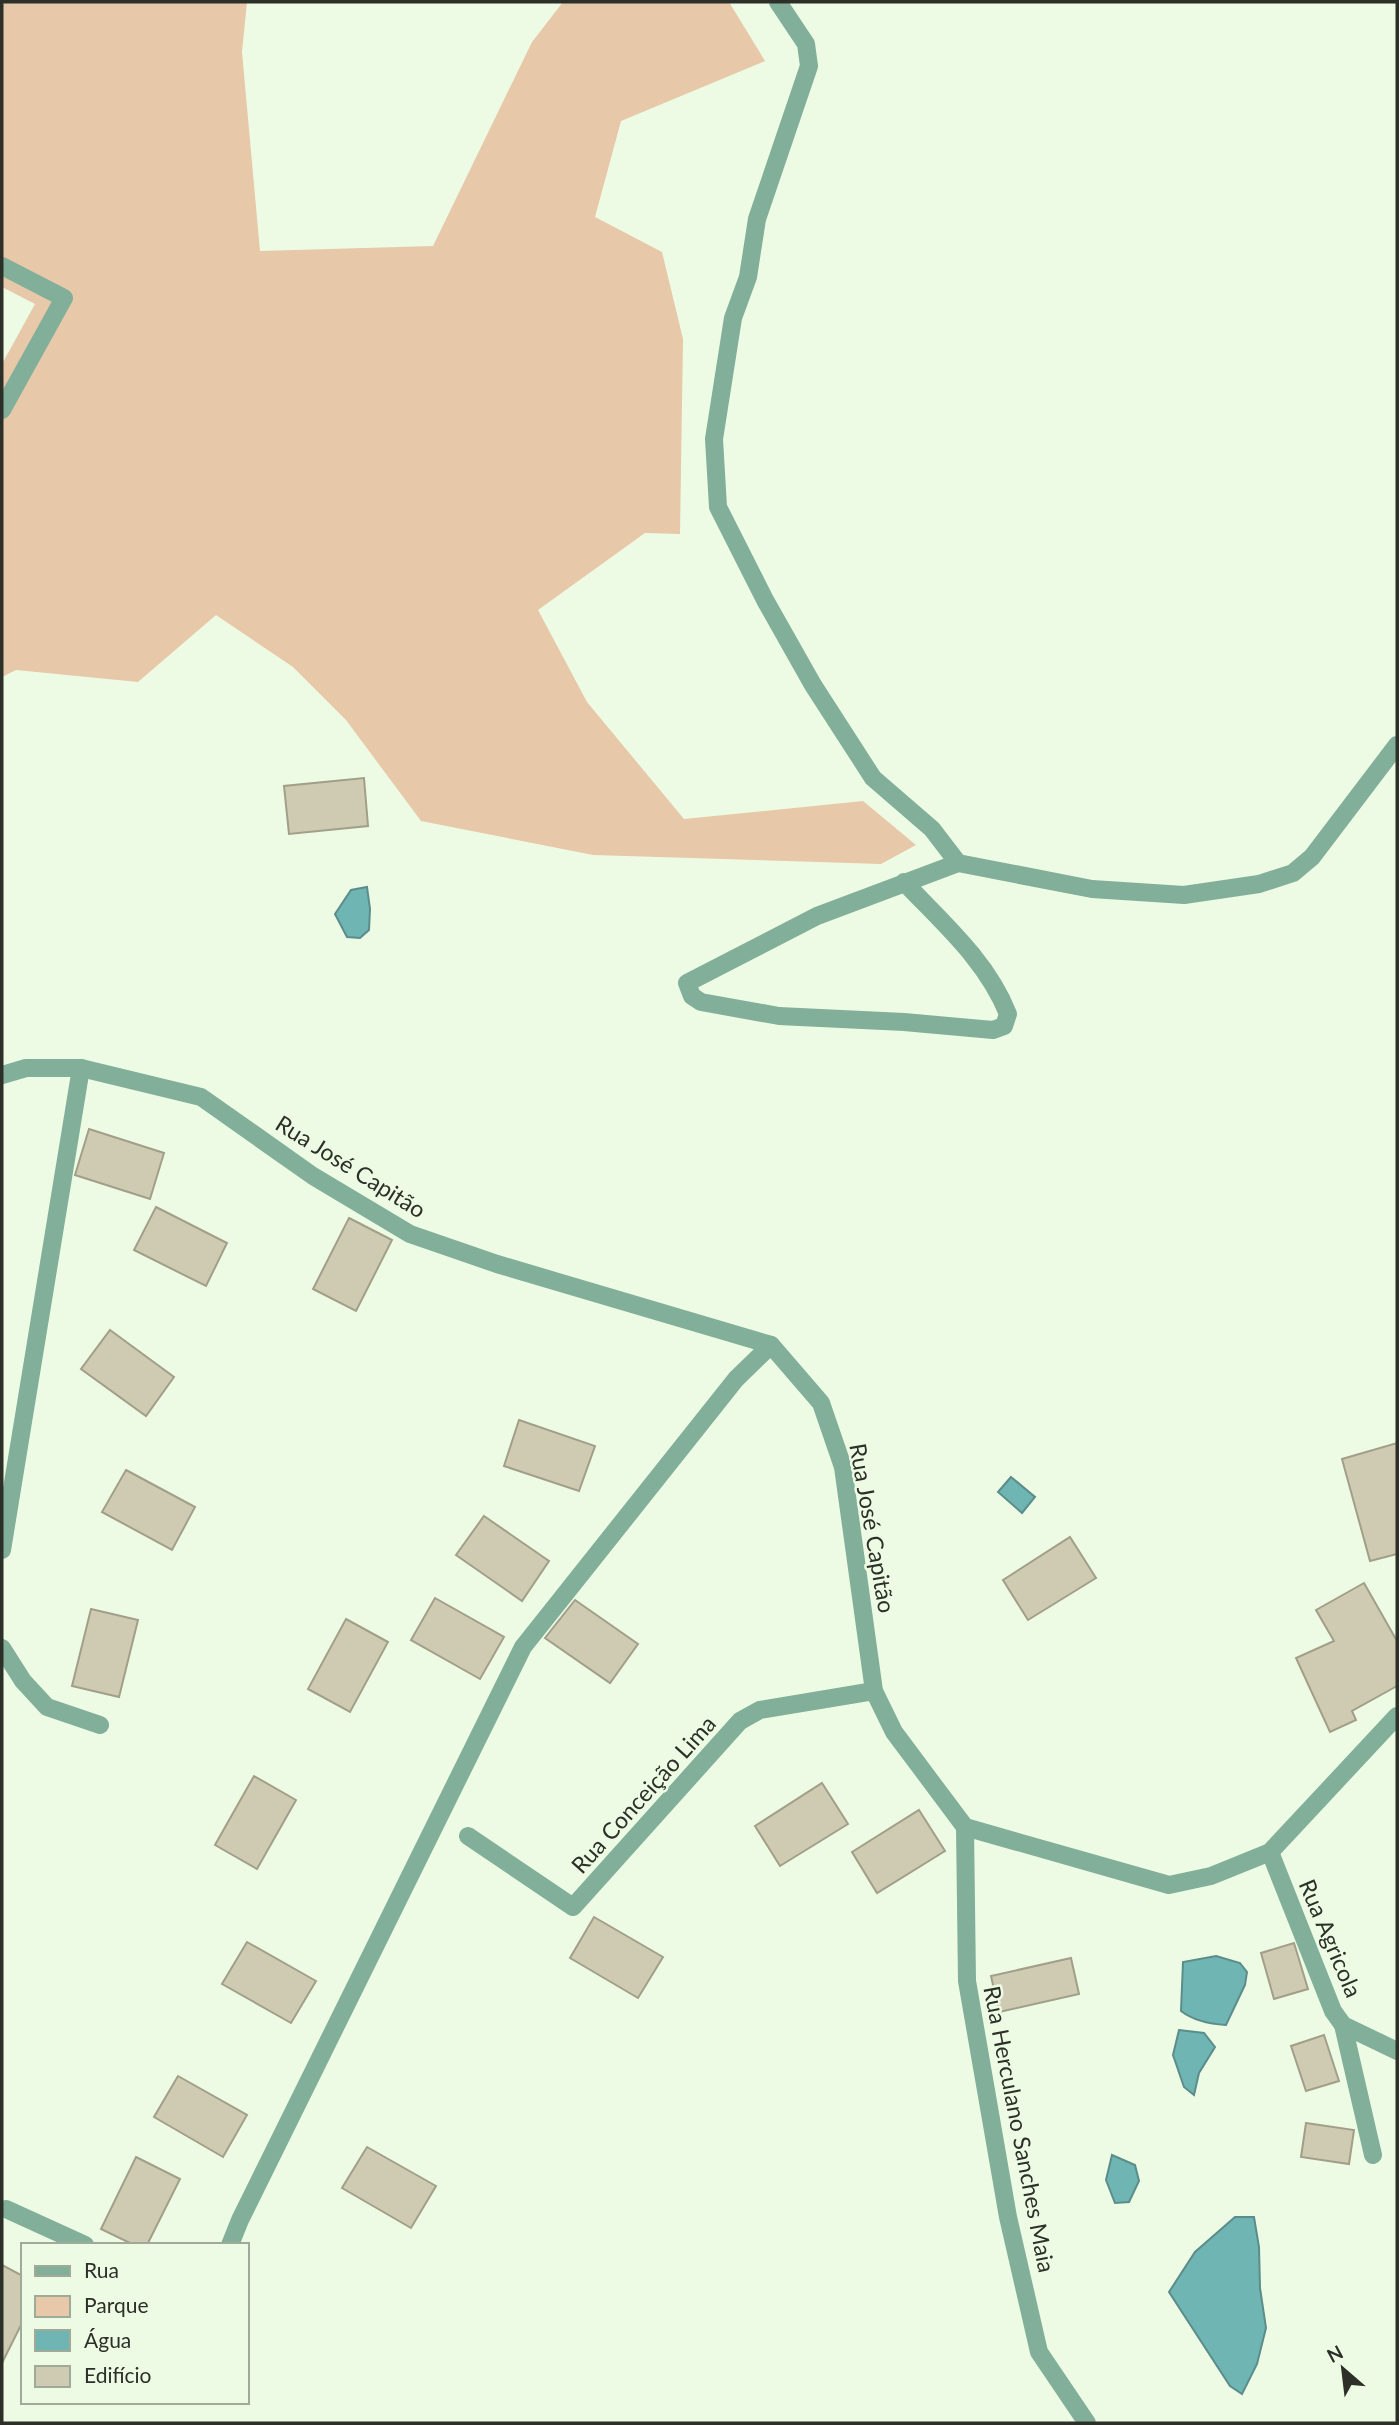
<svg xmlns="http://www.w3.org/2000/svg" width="1399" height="2425" viewBox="0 0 1399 2425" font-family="Lato,sans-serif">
<rect width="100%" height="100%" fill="#eefbe4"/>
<path fill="#e7c8a8" d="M 2,2 L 247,2 L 242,52 L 260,251 L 433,246 L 532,42 L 563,2 L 729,2 L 765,61 L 621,121 L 595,217 L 662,252 L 683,339 L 680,534 L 645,533 L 538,610 L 587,702 L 684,819 L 863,801 L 916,845 L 881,864 L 593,855 L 421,821 L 346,720 L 293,667 L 216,615 L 138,682 L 16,670 L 2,677 L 2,364 L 35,304 L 2,287 Z"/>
<g fill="#6fb5b4" stroke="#5b8d8a" stroke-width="2">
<path d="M 367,887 L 370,909 L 369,930 L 360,938 L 347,937 L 335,914 L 351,890 Z"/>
<path d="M 1011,1477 L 1035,1497 L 1022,1513 L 998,1492 Z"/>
<path d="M 1216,1956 L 1240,1963 L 1247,1972 L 1245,1985 L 1226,2025 C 1209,2024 1194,2021 1181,2011 L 1183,1962 Z"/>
<path d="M 1179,2030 L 1204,2033 L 1215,2047 L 1199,2073 L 1194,2095 L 1184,2087 L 1173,2055 Z"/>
<path d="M 1112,2155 L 1135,2165 L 1139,2181 L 1129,2202 L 1115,2203 L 1106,2180 Z"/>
<path d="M 1235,2217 L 1254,2217 L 1259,2247 L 1260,2288 L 1266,2328 L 1257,2364 L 1242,2394 L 1230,2386 L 1169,2292 L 1195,2252 Z"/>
</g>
<g fill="#cfcbb3" stroke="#a29f88" stroke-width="2">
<path d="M 364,778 L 368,826 L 289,834 L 284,786 Z"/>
<path d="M 89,1129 L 164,1153 L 150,1199 L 75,1175 Z"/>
<path d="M 156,1207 L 227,1243 L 206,1286 L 134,1250 Z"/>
<path d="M 349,1218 L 392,1240 L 356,1311 L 313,1289 Z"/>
<path d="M 110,1330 L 174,1377 L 146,1416 L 81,1369 Z"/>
<path d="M 519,1420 L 595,1446 L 579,1491 L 504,1466 Z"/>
<path d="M 1397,1443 L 1397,1554 L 1370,1561 L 1342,1459 Z"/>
<path d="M 126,1470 L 195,1507 L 172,1550 L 102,1512 Z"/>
<path d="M 484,1516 L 549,1561 L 522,1601 L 456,1555 Z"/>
<path d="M 1070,1537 L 1096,1578 L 1028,1620 L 1003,1580 Z"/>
<path d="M 1364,1583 L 1397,1641 L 1397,1686 L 1352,1711 L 1356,1720 L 1330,1732 L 1296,1658 L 1334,1641 L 1316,1610 Z"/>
<path d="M 435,1598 L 504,1637 L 480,1679 L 411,1640 Z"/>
<path d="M 575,1600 L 638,1644 L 610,1683 L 545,1638 Z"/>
<path d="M 91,1609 L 138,1620 L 119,1697 L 72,1686 Z"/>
<path d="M 346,1619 L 388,1642 L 350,1712 L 308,1689 Z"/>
<path d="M 254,1776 L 296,1800 L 257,1869 L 215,1845 Z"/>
<path d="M 822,1783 L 848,1824 L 780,1866 L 755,1826 Z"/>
<path d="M 919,1810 L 945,1851 L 877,1893 L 852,1852 Z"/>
<path d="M 594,1917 L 663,1957 L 638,1998 L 570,1958 Z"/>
<path d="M 247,1942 L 316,1981 L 291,2023 L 222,1984 Z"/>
<path d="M 1294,1943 L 1308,1989 L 1274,1999 L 1261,1953 Z"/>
<path d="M 1071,1958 L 1079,1994 L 999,2012 L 991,1976 Z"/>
<path d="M 1324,2035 L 1339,2081 L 1306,2091 L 1291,2046 Z"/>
<path d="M 178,2076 L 247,2115 L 223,2157 L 154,2117 Z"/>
<path d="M 1306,2123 L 1354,2130 L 1349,2164 L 1301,2157 Z"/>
<path d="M 367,2147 L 436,2186 L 411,2228 L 342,2188 Z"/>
<path d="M 136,2157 L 180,2179 L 147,2245 L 134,2245 L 101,2229 Z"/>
<path d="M 2,2265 L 23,2276 L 23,2321 L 2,2363 Z"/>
</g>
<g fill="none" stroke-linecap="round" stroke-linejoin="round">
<g stroke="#81af99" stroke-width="18">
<path d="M 778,2 L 806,44 L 809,66 L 757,219 L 748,277 L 733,318 L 714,439 L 718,507 L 765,600 L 813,685 L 873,778 L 932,829 L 958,863 L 1092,889 L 1184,895 L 1259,884 L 1293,873 L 1312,857 L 1397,745"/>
<path d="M 2,266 L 64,298 L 2,410"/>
<path d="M 904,882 C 943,923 987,961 1008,1014 L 1004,1026 L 993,1030 L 904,1022 L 779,1016 L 701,1002 L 692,996 L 687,983 L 817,916 L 958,863"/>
<path d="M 2,1075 L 26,1068 L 81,1068 L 201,1097 L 313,1176 L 410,1234 L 497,1264 L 771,1345 L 821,1403 L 843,1467 L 874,1691 L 894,1732 L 965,1827 L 1169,1885 L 1211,1876 L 1270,1852 L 1397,1716"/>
<path d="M 2,1550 L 81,1068"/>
<path d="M 2,1648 L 23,1681 L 47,1707 L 100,1725"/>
<path d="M 965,1827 L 967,1981 L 1008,2217 L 1039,2352 L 1087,2423"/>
<path d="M 468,1836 L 573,1907 L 740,1721 L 760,1710 L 874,1691"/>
<path d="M 1270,1852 L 1333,2011 L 1343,2025 L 1397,2051"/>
<path d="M 1343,2025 L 1373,2155"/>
<path d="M 6,2209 L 85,2245"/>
<path d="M 230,2245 L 240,2220 L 523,1647 L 736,1379 L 771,1345"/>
</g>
</g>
<g text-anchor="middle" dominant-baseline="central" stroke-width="5" stroke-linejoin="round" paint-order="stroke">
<g font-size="23" fill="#2c3028" stroke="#eefbe4">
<text transform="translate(351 1166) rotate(32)">Rua José Capitão</text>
<text transform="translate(873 1528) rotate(80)">Rua José Capitão</text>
<text transform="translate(643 1794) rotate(-48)">Rua Conceição Lima</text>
<text transform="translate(1331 1938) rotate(67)">Rua Agricola</text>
<text transform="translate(1020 2129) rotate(79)">Rua Herculano Sanches Maia</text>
</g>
</g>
<rect width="1399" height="2425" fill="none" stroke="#2c3028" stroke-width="7"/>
<rect x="21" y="2243" width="228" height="161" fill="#eefbe4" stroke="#a0aa99" stroke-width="2"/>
<rect x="35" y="2266" width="35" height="10" fill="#81af99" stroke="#a0aa99" stroke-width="2"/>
<text x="84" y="2278" font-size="21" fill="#2c3028">Rua</text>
<rect x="35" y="2296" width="35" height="21" fill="#e7c8a8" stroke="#a0aa99" stroke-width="2"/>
<text x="84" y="2313" font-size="21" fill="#2c3028">Parque</text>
<rect x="35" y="2330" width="35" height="21" fill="#6fb5b4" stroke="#a0aa99" stroke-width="2"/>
<text x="84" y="2348" font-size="21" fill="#2c3028">Água</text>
<rect x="35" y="2366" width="35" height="21" fill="#cfcbb3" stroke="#a0aa99" stroke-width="2"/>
<text x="84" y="2383" font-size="21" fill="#2c3028">Edifício</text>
<g transform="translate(1343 2369) rotate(332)" stroke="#eefbe4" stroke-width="5" paint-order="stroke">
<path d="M0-5L12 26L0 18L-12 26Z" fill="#2c3028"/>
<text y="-10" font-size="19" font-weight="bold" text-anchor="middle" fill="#2c3028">N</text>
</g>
</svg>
